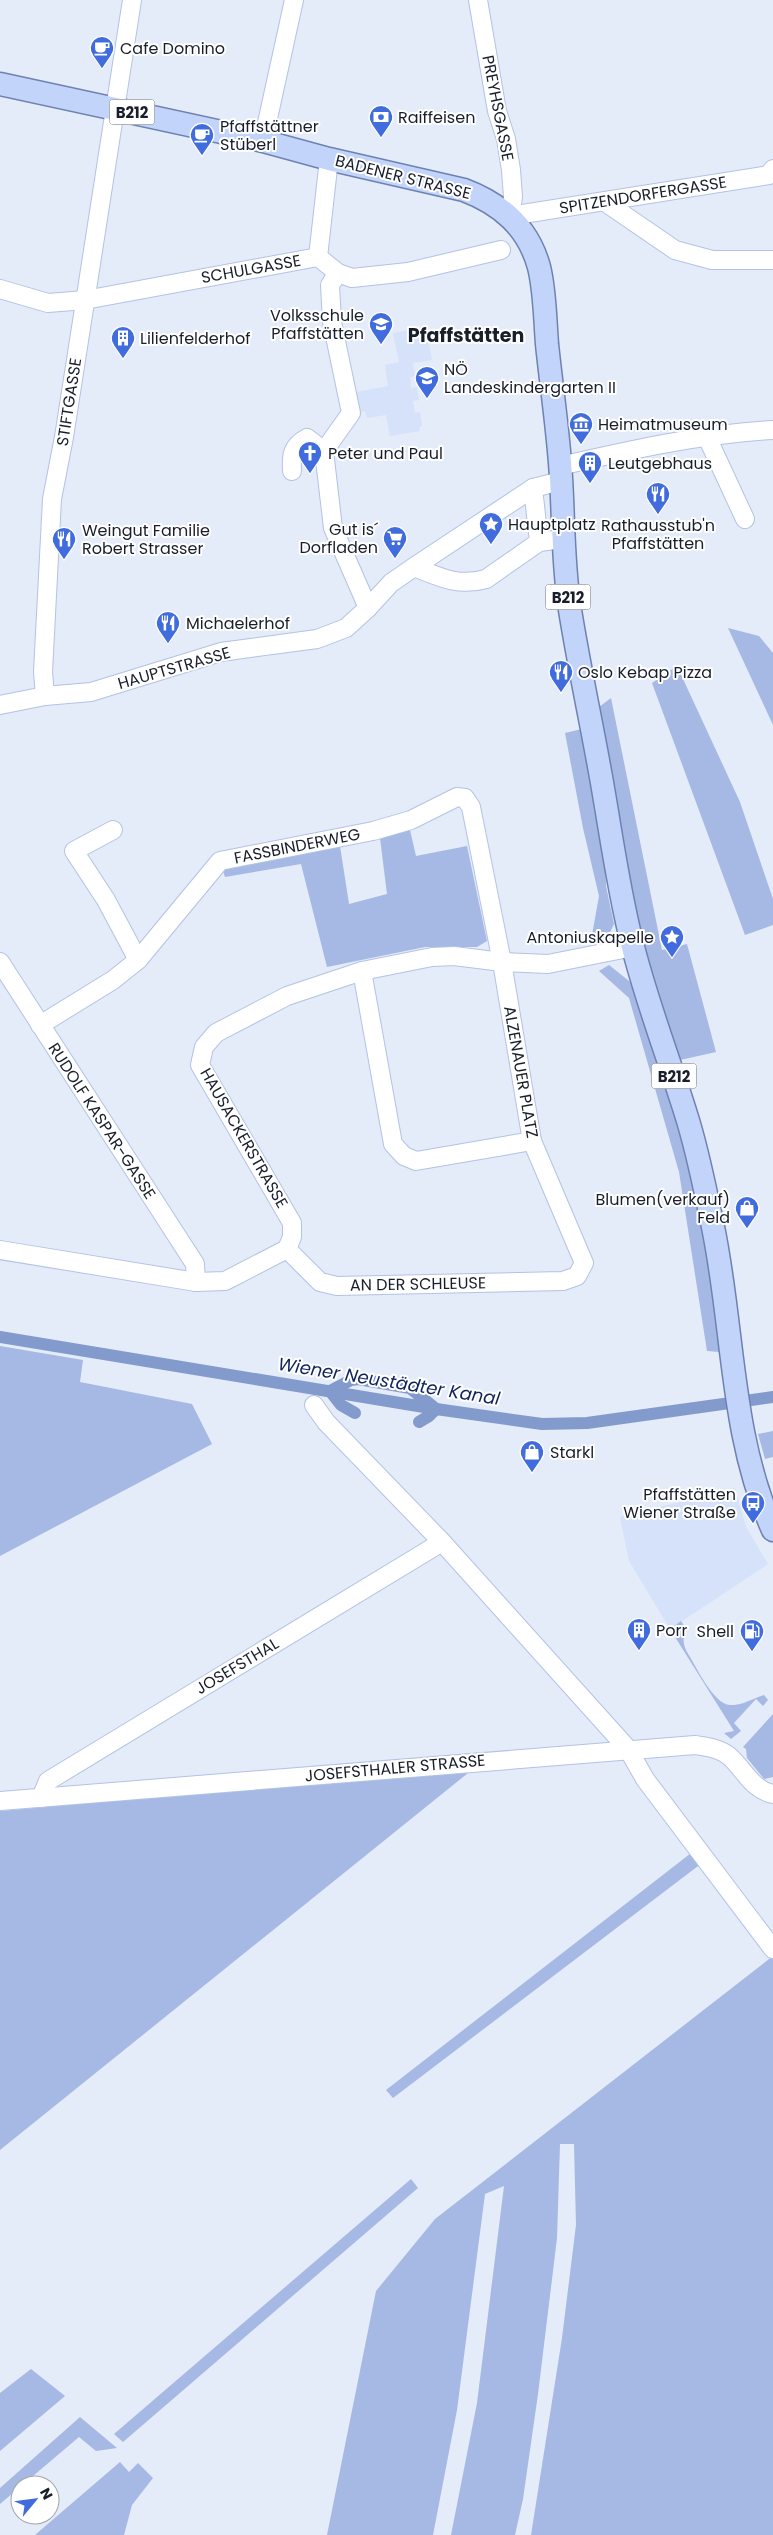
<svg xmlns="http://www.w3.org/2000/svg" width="773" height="2535" viewBox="0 0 773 2535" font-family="Poppins,sans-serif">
<rect width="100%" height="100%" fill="#e4ebf9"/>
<g fill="#d6e2fa">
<path d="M 426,327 L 432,360 L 413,363 L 415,376 L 410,377 L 411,388 L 417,387 L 419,400 L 413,401 L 415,413 L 420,412 L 422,426 L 419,427 L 420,431 L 390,436 L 386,415 L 367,418 L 365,411 L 357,413 L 352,393 L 388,386 L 385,365 L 399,362 L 393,333 Z"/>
<path d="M 735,1488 L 746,1527 L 768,1564 L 670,1629 L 629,1561 L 620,1517 Z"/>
</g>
<g fill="#a5b9e4">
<path d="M 728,628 L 759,636 L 773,653 L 773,725 Z"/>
<path d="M 677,666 L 740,802 L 773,899 L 773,925 L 745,935 L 652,683 Z"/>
<path d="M 611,698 L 662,950 L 687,944 L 716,1052 L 680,1060 L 647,961 L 631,895 L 595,710 Z"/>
<path d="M 582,729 L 605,841 L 606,886 L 614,924 L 607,939 L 594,946 L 592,935 L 599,896 L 583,828 L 565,733 Z"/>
<path d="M 410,830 L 416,856 L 467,846 L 487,941 L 477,947 L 425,947 L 327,967 L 301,864 L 225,877 L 221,865 L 340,846 L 349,904 L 387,894 L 380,838 Z"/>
<path d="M 609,965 L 634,985 L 681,1132 L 700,1208 L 720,1352 L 707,1351 L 679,1172 L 629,998 L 599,971 Z"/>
<path d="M 0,1346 L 83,1360 L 80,1382 L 192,1404 L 212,1444 L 0,1556 Z"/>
<path d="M 773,1431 L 773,1457 L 765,1459 L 758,1434 Z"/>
<path d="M 681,1621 L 687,1630 C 682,1639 683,1644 687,1652 C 696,1666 713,1704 730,1705 C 741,1706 754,1698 764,1695 L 768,1700 L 763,1706 L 756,1699 L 734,1723 L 741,1731 L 731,1739 L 724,1733 L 734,1731 L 670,1629 Z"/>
<path d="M 773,1714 L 773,1777 L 764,1779 L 747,1758 L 746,1749 L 743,1747 Z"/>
<path d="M 473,1769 L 0,2150 L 0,1811 Z"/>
<path d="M 695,1850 L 702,1863 L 393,2098 L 386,2090 Z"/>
<path d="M 773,1956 L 773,2535 L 531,2535 L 562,2338 L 576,2225 L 574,2144 L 560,2144 L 557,2238 L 538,2394 L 523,2499 L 515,2535 L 451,2535 L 477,2403 L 504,2186 L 485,2194 L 457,2410 L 433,2535 L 327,2535 L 376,2291 L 435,2219 Z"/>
<path d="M 411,2179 L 418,2188 L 123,2442 L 114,2434 Z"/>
<path d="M 31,2369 L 65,2396 L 0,2451 L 0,2393 Z"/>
<path d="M 80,2417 L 117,2448 L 96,2451 L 79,2437 L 0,2504 L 0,2488 Z"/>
<path d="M 120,2462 L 129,2472 L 138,2463 L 153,2478 L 132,2505 L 124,2535 L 35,2535 Z"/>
</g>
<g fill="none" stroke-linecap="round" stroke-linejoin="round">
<g stroke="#839acc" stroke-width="12">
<path d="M 0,1337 L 436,1409 L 542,1424 L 587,1423 L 773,1397"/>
<path d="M 355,1413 L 341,1405 L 330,1391 L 351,1380 L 358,1379 L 410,1388 L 436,1409 L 429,1416 L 419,1422"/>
</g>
<g stroke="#b3c3e4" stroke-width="20">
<g id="minor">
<path d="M 478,0 L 497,111 L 506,139 L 511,170 L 513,197 L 510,216 L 769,175 L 773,169"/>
<path d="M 263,141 L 294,0"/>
<path d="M 605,202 L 675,250 L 712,260 L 773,260"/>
<path d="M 318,257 L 329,159"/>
<path d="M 0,289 L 48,303 L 85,300 L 318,257 L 338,273 L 352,278 L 408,272 L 501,250"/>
<path d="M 707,437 L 745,519"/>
<path d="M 324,451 L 333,528 L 368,608"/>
<path d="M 560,466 C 630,450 701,434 773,430"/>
<path d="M 292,471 C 291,455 292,446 307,438 L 324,451 L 351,413 L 332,322 L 330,285 L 338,273"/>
<path d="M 533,488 L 539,542"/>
<path d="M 414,567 C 440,577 457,587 486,579 L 539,542 L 562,539"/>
<path d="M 45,696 L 43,672 L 52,499 L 64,437 L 132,0"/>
<path d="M 0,705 L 45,696 L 91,692 L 221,652 L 317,639 L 346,628 L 368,608 L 391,583 L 414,567 L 533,488 L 561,481"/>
<path d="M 113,830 L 74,851 L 106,900 L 138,960"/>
<path d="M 0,962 L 195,1264 L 196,1282"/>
<path d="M 362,971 L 393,1144 L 404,1156 L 416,1161 L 532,1141"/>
<path d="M 40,1025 L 113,980 L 138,960 L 220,861 L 373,831 L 411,820 L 457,797 L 465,798 L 471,807 L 502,962 L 532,1141 L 584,1263 L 577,1276 L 563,1281 L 337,1286 L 320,1282 L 287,1249"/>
<path d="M 0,1250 L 196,1282 L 225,1281 L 287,1249 L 292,1237 L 292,1223 L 200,1065 L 204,1047 L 216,1033 L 287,996 L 362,971 L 432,957 L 454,956 L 502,962 L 548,964 L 633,947"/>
<path d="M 314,1405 L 326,1422 L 442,1542 L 628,1749 L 645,1779 L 773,1949"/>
<path d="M 41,1798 L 48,1781 L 442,1542"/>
<path d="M 0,1801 L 695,1745 C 707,1747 719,1748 729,1756 C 744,1769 752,1790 773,1794"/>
</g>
</g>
<g stroke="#6d82b1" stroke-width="25">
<path id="major" d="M 0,84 L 263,141 L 329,159 L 464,190 C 501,204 528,227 539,267 C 545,291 545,319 547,344 C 551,383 557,423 560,463 C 564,512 562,561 570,610 C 579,666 591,721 601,777 C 611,833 618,888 632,943 C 647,1004 671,1064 689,1124 C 699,1158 706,1193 713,1227 C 734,1328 730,1435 773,1530"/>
</g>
<use href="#minor" stroke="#fff" stroke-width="18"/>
<use href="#major" stroke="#c3d4fb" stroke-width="22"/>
</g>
<defs>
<g id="cafe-pin" transform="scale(1.25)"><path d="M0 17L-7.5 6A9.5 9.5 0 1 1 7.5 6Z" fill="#406cdd" stroke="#fff"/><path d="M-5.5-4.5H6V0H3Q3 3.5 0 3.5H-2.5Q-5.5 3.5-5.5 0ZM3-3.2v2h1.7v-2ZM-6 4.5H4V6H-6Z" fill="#fff"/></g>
<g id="bank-pin" transform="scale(1.25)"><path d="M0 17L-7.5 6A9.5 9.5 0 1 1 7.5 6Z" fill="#406cdd" stroke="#fff"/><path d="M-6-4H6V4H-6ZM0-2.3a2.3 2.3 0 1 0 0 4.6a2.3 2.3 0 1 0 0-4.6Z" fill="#fff"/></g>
<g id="school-pin" transform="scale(1.25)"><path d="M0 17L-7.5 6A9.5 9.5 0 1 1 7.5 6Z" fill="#406cdd" stroke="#fff"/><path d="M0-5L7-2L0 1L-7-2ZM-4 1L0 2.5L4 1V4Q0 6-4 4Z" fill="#fff"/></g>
<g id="building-pin" transform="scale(1.25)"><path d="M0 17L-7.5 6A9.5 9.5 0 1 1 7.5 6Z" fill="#406cdd" stroke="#fff"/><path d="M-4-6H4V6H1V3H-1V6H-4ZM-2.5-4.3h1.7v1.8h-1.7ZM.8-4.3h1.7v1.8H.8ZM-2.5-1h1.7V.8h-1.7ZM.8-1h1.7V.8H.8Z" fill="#fff"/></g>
<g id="museum-pin" transform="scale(1.25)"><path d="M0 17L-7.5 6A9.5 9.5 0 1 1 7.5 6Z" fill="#406cdd" stroke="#fff"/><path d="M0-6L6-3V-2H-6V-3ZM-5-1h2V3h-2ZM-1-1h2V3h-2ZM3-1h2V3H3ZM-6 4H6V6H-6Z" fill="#fff"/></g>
<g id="church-pin" transform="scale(1.25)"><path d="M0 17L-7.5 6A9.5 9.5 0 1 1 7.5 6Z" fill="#406cdd" stroke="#fff"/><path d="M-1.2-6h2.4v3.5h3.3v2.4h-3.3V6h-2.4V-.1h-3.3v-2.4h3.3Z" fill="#fff"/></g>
<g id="restaurant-pin" transform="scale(1.25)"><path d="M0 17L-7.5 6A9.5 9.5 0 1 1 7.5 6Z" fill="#406cdd" stroke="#fff"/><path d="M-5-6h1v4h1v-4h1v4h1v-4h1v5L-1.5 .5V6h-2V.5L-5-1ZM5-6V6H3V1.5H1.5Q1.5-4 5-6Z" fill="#fff"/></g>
<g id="sight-pin" transform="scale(1.25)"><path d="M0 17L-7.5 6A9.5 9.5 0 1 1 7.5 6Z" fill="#406cdd" stroke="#fff"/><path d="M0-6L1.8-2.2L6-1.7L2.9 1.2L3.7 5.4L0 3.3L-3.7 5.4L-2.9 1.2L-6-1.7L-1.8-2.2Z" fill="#fff"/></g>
<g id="supermarket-pin" transform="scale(1.25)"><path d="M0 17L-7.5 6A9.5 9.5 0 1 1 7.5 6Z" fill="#406cdd" stroke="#fff"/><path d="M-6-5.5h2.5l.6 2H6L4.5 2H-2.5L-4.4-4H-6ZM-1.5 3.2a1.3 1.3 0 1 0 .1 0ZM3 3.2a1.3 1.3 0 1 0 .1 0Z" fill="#fff"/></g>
<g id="shop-pin" transform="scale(1.25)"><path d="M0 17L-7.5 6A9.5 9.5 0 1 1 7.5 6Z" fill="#406cdd" stroke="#fff"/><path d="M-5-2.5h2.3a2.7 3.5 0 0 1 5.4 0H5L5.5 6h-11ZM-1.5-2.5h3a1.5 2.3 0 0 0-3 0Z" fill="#fff"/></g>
<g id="bus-pin" transform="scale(1.25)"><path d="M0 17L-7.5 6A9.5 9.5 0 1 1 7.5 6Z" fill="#406cdd" stroke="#fff"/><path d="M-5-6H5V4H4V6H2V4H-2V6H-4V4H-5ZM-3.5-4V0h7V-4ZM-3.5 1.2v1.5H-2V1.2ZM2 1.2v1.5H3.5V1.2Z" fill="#fff"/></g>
<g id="fuel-pin" transform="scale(1.25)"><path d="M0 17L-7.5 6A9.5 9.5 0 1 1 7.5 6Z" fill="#406cdd" stroke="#fff"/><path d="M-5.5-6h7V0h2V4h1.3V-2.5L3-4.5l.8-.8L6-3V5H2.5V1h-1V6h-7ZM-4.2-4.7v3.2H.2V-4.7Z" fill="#fff"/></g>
</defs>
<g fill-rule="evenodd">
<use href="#cafe-pin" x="102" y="48"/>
<use href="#bank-pin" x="381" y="117"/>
<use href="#cafe-pin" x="202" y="135"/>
<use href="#school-pin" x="381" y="324"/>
<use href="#building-pin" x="123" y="338"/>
<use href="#school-pin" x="427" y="378"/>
<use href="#museum-pin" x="581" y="424"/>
<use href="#church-pin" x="310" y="453"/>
<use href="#building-pin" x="590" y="463"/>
<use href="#restaurant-pin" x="658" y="494"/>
<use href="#sight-pin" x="491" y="524"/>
<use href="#supermarket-pin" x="395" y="538"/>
<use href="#restaurant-pin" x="64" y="539"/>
<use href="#restaurant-pin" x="168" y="623"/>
<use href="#restaurant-pin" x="561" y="672"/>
<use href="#sight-pin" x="672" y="937"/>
<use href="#shop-pin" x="747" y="1208"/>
<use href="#shop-pin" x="532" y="1452"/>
<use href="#bus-pin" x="753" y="1503"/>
<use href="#building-pin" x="639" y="1630"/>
<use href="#fuel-pin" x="752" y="1631"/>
</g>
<g text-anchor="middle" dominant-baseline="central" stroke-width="4" stroke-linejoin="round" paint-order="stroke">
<g fill="#fff" stroke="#5d626a" stroke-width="1">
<rect x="109.5" y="99.5" width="45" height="25" rx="4"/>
<rect x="545.5" y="584.5" width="45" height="25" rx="4"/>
<rect x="651.5" y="1063.5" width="45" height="25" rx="4"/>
</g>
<g font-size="15" font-weight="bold" fill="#181e2a">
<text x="132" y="112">B212</text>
<text x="568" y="597">B212</text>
<text x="674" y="1076">B212</text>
</g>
<g font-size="16" fill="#181e2a" stroke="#fff" text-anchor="start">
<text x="120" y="48">Cafe Domino</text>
<text x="398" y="117">Raiffeisen</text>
<text x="220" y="126">Pfaffstättner<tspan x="220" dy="18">Stüberl</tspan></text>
<text x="364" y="315" text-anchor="end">Volksschule<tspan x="364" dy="18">Pfaffstätten</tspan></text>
<text x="140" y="338">Lilienfelderhof</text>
<text x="444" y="369">NÖ<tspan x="444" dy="18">Landeskindergarten II</tspan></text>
<text x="598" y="424">Heimatmuseum</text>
<text x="328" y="453">Peter und Paul</text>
<text x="608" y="463">Leutgebhaus</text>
<text x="508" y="524">Hauptplatz</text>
<text x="658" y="525" text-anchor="middle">Rathausstub'n<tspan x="658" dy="18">Pfaffstätten</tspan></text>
<text x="378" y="529" text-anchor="end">Gut is´<tspan x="378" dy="18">Dorfladen</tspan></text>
<text x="82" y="530">Weingut Familie<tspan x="82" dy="18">Robert Strasser</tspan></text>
<text x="186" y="623">Michaelerhof</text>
<text x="578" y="672">Oslo Kebap Pizza</text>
<text x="654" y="937" text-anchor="end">Antoniuskapelle</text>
<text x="730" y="1199" text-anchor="end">Blumen(verkauf)<tspan x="730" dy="18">Feld</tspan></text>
<text x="550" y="1452">Starkl</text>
<text x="736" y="1494" text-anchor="end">Pfaffstätten<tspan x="736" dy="18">Wiener Straße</tspan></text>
<text x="656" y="1630">Porr</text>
<text x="734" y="1631" text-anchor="end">Shell</text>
</g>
<g font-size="16" fill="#181e2a" stroke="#fff">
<text transform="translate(498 108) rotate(79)">PREYHSGASSE</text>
<text transform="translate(403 177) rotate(14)">BADENER STRASSE</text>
<text transform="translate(643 195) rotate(-9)">SPITZENDORFERGASSE</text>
<text transform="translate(251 269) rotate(-10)">SCHULGASSE</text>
<text transform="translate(69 402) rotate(-81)">STIFTGASSE</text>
<text transform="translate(174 668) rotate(-16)">HAUPTSTRASSE</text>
<text transform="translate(297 846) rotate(-11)">FASSBINDERWEG</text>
<text transform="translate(521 1072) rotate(80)">ALZENAUER PLATZ</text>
<text transform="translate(102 1121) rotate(57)">RUDOLF KASPAR-GASSE</text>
<text transform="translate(244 1138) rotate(60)">HAUSACKERSTRASSE</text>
<text transform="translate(418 1284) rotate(-1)">AN DER SCHLEUSE</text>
<text transform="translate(237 1666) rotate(-31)">JOSEFSTHAL</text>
<text transform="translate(395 1768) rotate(-5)">JOSEFSTHALER STRASSE</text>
</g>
<g font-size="18" font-style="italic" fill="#10245f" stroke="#fff">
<text transform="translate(389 1381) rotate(9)">Wiener Neustädter Kanal</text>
</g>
<g font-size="19" font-weight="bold" fill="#181e2a" stroke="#fff">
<text x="466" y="335">Pfaffstätten</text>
</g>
</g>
<g transform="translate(35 2500) rotate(61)"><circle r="24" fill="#ffffff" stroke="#a3a5aa"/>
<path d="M0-4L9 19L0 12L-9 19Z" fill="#406cdd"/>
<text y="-8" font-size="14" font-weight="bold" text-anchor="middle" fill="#181e2a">N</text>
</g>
</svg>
